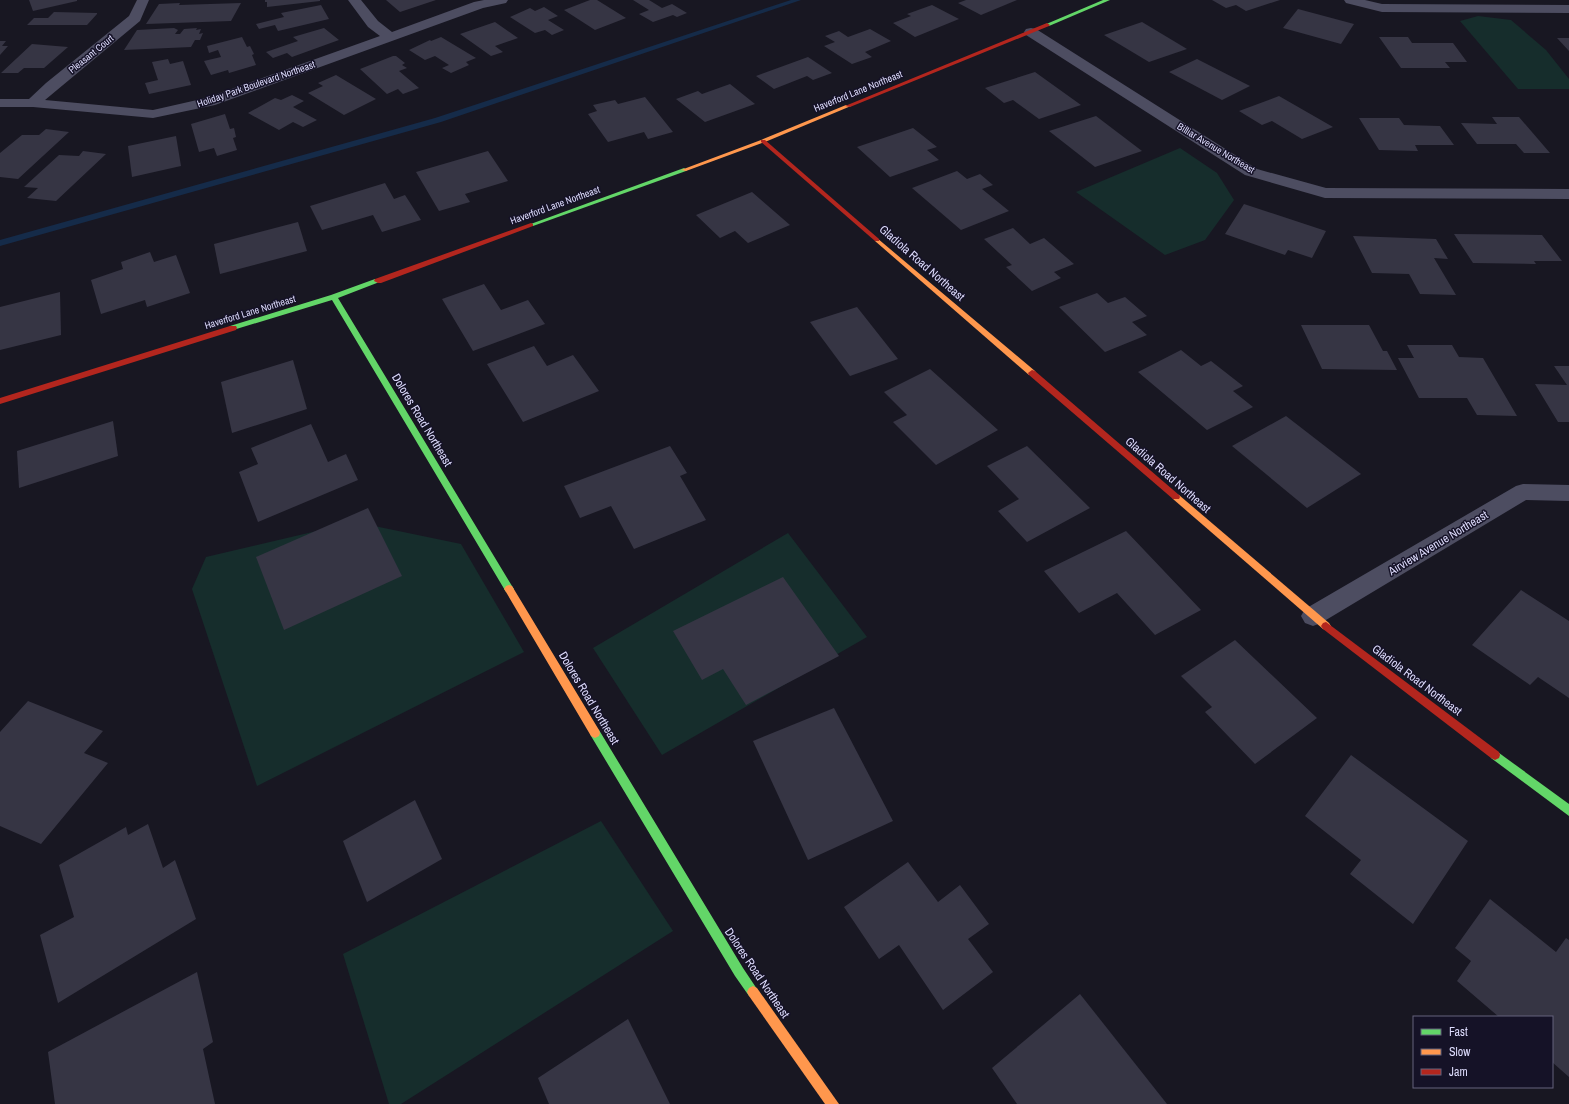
<svg xmlns="http://www.w3.org/2000/svg" width="1569" height="1104" viewBox="0 0 1569 1104" font-family="'Archivo Narrow',sans-serif">
<rect width="100%" height="100%" fill="#181722"/>
<g fill="#162d2c">
<path d="M 1478,16 L 1511,20 L 1546,50 L 1569,79 L 1569,89 L 1518,89 L 1460,21 Z"/>
<path d="M 1180,148 L 1217,173 L 1234,200 L 1205,240 L 1165,255 L 1076,192 Z"/>
<path d="M 355,522 L 461,544 L 524,652 L 257,786 L 192,589 L 206,557 Z"/>
<path d="M 788,533 L 867,637 L 662,755 L 593,648 Z"/>
<path d="M 601,821 L 673,931 L 401,1104 L 389,1104 L 343,954 Z"/>
</g>
<g fill="none" stroke-linecap="round" stroke-linejoin="round">
<path fill="#152b49" fill-rule="evenodd" d="M 791,0 L 801,0 L 441,122 L 0,246 L 0,240 L 435,118 Z"/>
</g>
<g fill="#363544">
<path d="M 29,0 L 77,0 L 77,1 L 33,11 Z"/>
<path d="M 265,0 L 320,0 L 320,1 L 267,7 L 267,2 L 265,2 Z"/>
<path d="M 386,0 L 436,0 L 400,12 Z"/>
<path d="M 590,0 L 597,0 L 626,18 L 595,30 L 564,10 Z"/>
<path d="M 633,0 L 649,0 L 662,8 L 672,4 L 687,13 L 677,17 L 673,15 L 653,22 L 639,14 L 649,10 Z"/>
<path d="M 966,0 L 1017,0 L 981,15 L 958,3 Z"/>
<path d="M 1212,0 L 1280,0 L 1246,11 L 1236,5 L 1226,8 Z"/>
<path d="M 180,3 L 179,5 L 241,3 L 231,21 L 146,24 L 159,4 Z"/>
<path d="M 321,5 L 329,19 L 278,31 L 275,25 L 259,29 L 256,24 L 284,17 L 281,13 Z"/>
<path d="M 932,5 L 959,19 L 915,37 L 893,23 L 911,16 L 907,14 Z"/>
<path d="M 544,7 L 558,16 L 548,20 L 564,30 L 552,35 L 545,30 L 535,33 L 510,17 L 530,8 L 535,11 Z"/>
<path d="M 1298,9 L 1354,24 L 1341,44 L 1283,28 Z"/>
<path d="M 54,12 L 97,13 L 97,14 L 87,25 L 27,25 L 34,18 L 48,18 Z"/>
<path d="M 495,22 L 518,38 L 495,46 L 503,52 L 491,56 L 460,34 Z"/>
<path d="M 1142,22 L 1187,49 L 1149,62 L 1104,35 Z"/>
<path d="M 174,28 L 178,30 L 175,34 L 180,34 L 184,29 L 197,28 L 196,30 L 201,29 L 199,34 L 203,33 L 200,40 L 195,40 L 191,47 L 124,50 L 137,30 Z"/>
<path d="M 324,28 L 339,40 L 292,57 L 287,53 L 273,58 L 266,52 L 298,41 L 293,37 Z"/>
<path d="M 870,29 L 891,41 L 865,52 L 872,57 L 852,64 L 824,46 L 835,42 L 825,36 L 839,31 L 848,37 Z"/>
<path d="M 242,37 L 247,47 L 250,46 L 254,54 L 252,55 L 256,65 L 229,73 L 228,70 L 211,75 L 204,61 L 221,57 L 218,50 L 209,53 L 207,46 Z"/>
<path d="M 441,37 L 476,58 L 466,62 L 469,65 L 451,73 L 442,68 L 449,65 L 435,56 L 425,60 L 409,50 L 430,40 L 431,41 Z"/>
<path d="M 1379,37 L 1408,37 L 1412,43 L 1453,43 L 1467,62 L 1445,62 L 1450,68 L 1401,68 Z"/>
<path d="M 1557,38 L 1569,38 L 1569,51 Z"/>
<path d="M 0,41 L 6,41 L 2,46 L 8,46 L 0,55 Z"/>
<path d="M 32,44 L 68,47 L 44,68 L 24,68 L 18,73 L 1,73 Z"/>
<path d="M 393,56 L 396,56 L 405,63 L 402,65 L 407,68 L 399,71 L 419,88 L 403,94 L 398,89 L 387,94 L 360,69 Z"/>
<path d="M 808,57 L 832,73 L 813,80 L 807,76 L 774,89 L 756,76 Z"/>
<path d="M 168,59 L 170,64 L 183,61 L 191,85 L 149,94 L 145,83 L 158,80 L 152,62 Z"/>
<path d="M 1197,59 L 1250,86 L 1222,100 L 1169,72 Z"/>
<path d="M 1035,72 L 1081,105 L 1039,119 L 1013,100 L 1004,103 L 985,88 Z"/>
<path d="M 336,75 L 376,99 L 344,115 L 308,93 L 323,86 L 318,83 Z"/>
<path d="M 730,84 L 755,104 L 705,122 L 676,99 L 698,91 L 702,94 Z"/>
<path d="M 292,95 L 304,101 L 293,107 L 317,120 L 303,127 L 293,122 L 279,130 L 248,113 L 275,98 L 281,100 Z"/>
<path d="M 1279,96 L 1333,127 L 1302,139 L 1272,121 L 1262,125 L 1239,111 Z"/>
<path d="M 645,97 L 673,132 L 648,139 L 644,132 L 608,142 L 588,114 L 597,111 L 593,105 L 615,100 L 618,104 Z"/>
<path d="M 225,114 L 230,129 L 234,128 L 236,137 L 233,138 L 237,150 L 217,156 L 214,148 L 199,152 L 191,124 Z"/>
<path d="M 1096,116 L 1142,151 L 1095,167 L 1049,131 Z"/>
<path d="M 1492,117 L 1519,117 L 1550,153 L 1524,153 L 1516,144 L 1477,144 L 1461,123 L 1497,124 Z"/>
<path d="M 1359,118 L 1399,118 L 1404,125 L 1440,126 L 1454,145 L 1415,145 L 1418,151 L 1379,150 Z"/>
<path d="M 913,128 L 937,147 L 927,150 L 939,160 L 890,177 L 857,147 Z"/>
<path d="M 46,129 L 69,132 L 18,179 L 0,177 L 0,153 L 22,135 L 39,135 Z"/>
<path d="M 176,136 L 181,166 L 132,177 L 128,146 Z"/>
<path d="M 83,151 L 106,154 L 56,201 L 27,198 L 38,188 L 24,187 L 59,155 L 79,156 Z"/>
<path d="M 488,151 L 508,181 L 465,194 L 470,202 L 439,211 L 416,172 Z"/>
<path d="M 957,171 L 967,179 L 980,174 L 993,185 L 982,189 L 1009,211 L 961,230 L 912,188 Z"/>
<path d="M 385,183 L 394,199 L 405,195 L 421,220 L 382,232 L 373,215 L 322,230 L 310,206 Z"/>
<path d="M 752,192 L 790,225 L 748,243 L 735,231 L 720,238 L 696,215 Z"/>
<path d="M 1244,204 L 1326,231 L 1312,258 L 1288,250 L 1285,255 L 1225,234 Z"/>
<path d="M 298,222 L 307,251 L 220,274 L 214,244 Z"/>
<path d="M 1013,228 L 1030,244 L 1044,238 L 1074,264 L 1054,272 L 1061,278 L 1032,291 L 1006,267 L 1012,265 L 984,239 Z"/>
<path d="M 1454,234 L 1542,235 L 1562,261 L 1534,261 L 1536,264 L 1473,263 Z"/>
<path d="M 1353,236 L 1436,239 L 1448,259 L 1434,258 L 1456,295 L 1420,294 L 1409,274 L 1372,273 Z"/>
<path d="M 150,252 L 154,262 L 176,255 L 190,293 L 147,307 L 145,300 L 101,314 L 91,280 L 123,269 L 121,262 Z"/>
<path d="M 484,284 L 501,310 L 528,300 L 545,324 L 473,351 L 442,299 Z"/>
<path d="M 60,292 L 61,335 L 0,350 L 0,307 Z"/>
<path d="M 1097,293 L 1108,303 L 1125,297 L 1147,316 L 1132,322 L 1147,335 L 1105,352 L 1059,307 Z"/>
<path d="M 857,307 L 898,359 L 850,376 L 810,322 Z"/>
<path d="M 1301,325 L 1369,325 L 1383,351 L 1387,351 L 1397,370 L 1322,369 Z"/>
<path d="M 1407,345 L 1452,345 L 1459,357 L 1483,358 L 1517,416 L 1477,415 L 1467,398 L 1419,398 L 1398,358 L 1414,358 Z"/>
<path d="M 534,346 L 547,366 L 573,355 L 599,391 L 523,422 L 487,364 Z"/>
<path d="M 1181,350 L 1201,366 L 1211,361 L 1243,386 L 1233,391 L 1253,407 L 1207,430 L 1138,372 Z"/>
<path d="M 293,360 L 307,409 L 232,433 L 221,382 Z"/>
<path d="M 1554,366 L 1569,366 L 1569,422 L 1558,422 L 1535,384 L 1567,385 Z"/>
<path d="M 930,369 L 998,430 L 936,465 L 893,422 L 907,415 L 884,392 Z"/>
<path d="M 1286,416 L 1361,474 L 1307,508 L 1232,446 Z"/>
<path d="M 113,421 L 118,456 L 19,488 L 17,451 Z"/>
<path d="M 311,424 L 328,462 L 346,454 L 358,480 L 258,522 L 239,472 L 258,464 L 251,448 Z"/>
<path d="M 670,446 L 687,473 L 680,476 L 706,520 L 634,549 L 611,506 L 580,518 L 564,486 Z"/>
<path d="M 1027,446 L 1090,508 L 1027,542 L 998,511 L 1019,499 L 987,466 Z"/>
<path d="M 368,508 L 402,576 L 284,630 L 256,557 Z"/>
<path d="M 1126,531 L 1201,610 L 1155,635 L 1117,593 L 1079,613 L 1044,571 Z"/>
<path d="M 783,577 L 839,656 L 746,705 L 723,669 L 702,680 L 673,631 Z"/>
<path d="M 1521,590 L 1569,621 L 1569,698 L 1538,677 L 1530,685 L 1472,645 Z"/>
<path d="M 1235,640 L 1317,718 L 1255,764 L 1205,712 L 1212,707 L 1181,676 Z"/>
<path d="M 28,701 L 103,731 L 84,753 L 108,763 L 41,844 L 0,826 L 0,732 Z"/>
<path d="M 834,708 L 893,821 L 808,860 L 753,741 Z"/>
<path d="M 1351,755 L 1468,841 L 1413,924 L 1350,874 L 1361,860 L 1305,816 Z"/>
<path d="M 415,800 L 442,859 L 367,902 L 343,841 Z"/>
<path d="M 148,824 L 163,868 L 175,860 L 196,919 L 58,1003 L 40,935 L 74,917 L 59,865 L 126,827 L 128,835 Z"/>
<path d="M 908,862 L 938,902 L 960,885 L 989,924 L 968,939 L 993,972 L 943,1010 L 899,945 L 879,959 L 844,907 Z"/>
<path d="M 1490,899 L 1556,952 L 1566,938 L 1569,940 L 1569,1077 L 1552,1062 L 1552,1017 L 1499,1017 L 1457,981 L 1471,961 L 1455,948 Z"/>
<path d="M 197,972 L 213,1042 L 203,1049 L 215,1104 L 55,1104 L 48,1052 Z"/>
<path d="M 1080,994 L 1167,1104 L 1017,1104 L 992,1068 Z"/>
<path d="M 628,1019 L 670,1104 L 549,1104 L 538,1078 Z"/>
</g>
<g fill="none" stroke-linecap="round" stroke-linejoin="round">
<g fill="#4d4d61" fill-rule="evenodd">
<path d="M 137,0 L 149,0 L 140,21 L 45,100 L 153,110 L 206,98 L 380,36 L 368,27 L 348,0 L 361,0 L 378,21 L 392,32 L 474,2 L 484,0 L 508,0 L 506,3 L 483,8 L 215,105 L 153,118 L 33,107 L 0,107 L 0,99 L 29,99 L 46,83 L 129,16 Z"/>
<path d="M 1344,0 L 1365,0 L 1382,4 L 1569,5 L 1569,13 L 1382,12 L 1346,3 Z"/>
<path d="M 1031,28 L 1036,29 L 1257,169 L 1326,188 L 1569,189 L 1569,199 L 1325,198 L 1245,175 L 1026,35 L 1024,32 L 1026,29 Z"/>
<path d="M 1523,484 L 1569,485 L 1569,501 L 1526,500 L 1321,623 L 1313,626 L 1305,623 L 1301,616 L 1305,609 L 1516,486 Z"/>
</g>
<g fill="#63d668" fill-rule="evenodd">
<path d="M 1103,0 L 1110,0 L 1049,26 L 1044,25 Z"/>
<path d="M 684,168 L 687,170 L 686,171 L 533,226 L 529,226 L 528,225 Z"/>
<path d="M 375,279 L 378,279 L 382,281 L 338,298 L 512,586 L 514,589 L 512,592 L 509,593 L 506,592 L 332,300 L 233,330 L 229,328 L 230,326 L 331,295 Z"/>
<path d="M 595,728 L 599,730 L 743,968 L 759,992 L 757,996 L 753,998 L 749,996 L 735,976 L 591,736 L 590,733 L 591,730 Z"/>
<path d="M 1495,750 L 1569,804 L 1569,816 L 1491,758 L 1490,755 L 1491,752 Z"/>
</g>
<g fill="#ff974d" fill-rule="evenodd">
<path d="M 846,105 L 851,106 L 765,142 L 686,171 L 681,170 L 761,140 Z"/>
<path d="M 877,238 L 1035,371 L 1036,373 L 1035,375 L 1029,375 L 875,241 L 875,239 Z"/>
<path d="M 1176,494 L 1179,495 L 1329,623 L 1331,626 L 1329,629 L 1326,630 L 1323,629 L 1173,499 L 1172,497 L 1173,495 Z"/>
<path d="M 509,585 L 512,586 L 599,730 L 600,733 L 599,736 L 595,738 L 591,736 L 506,592 L 504,589 L 506,586 Z"/>
<path d="M 753,986 L 757,988 L 839,1104 L 825,1104 L 749,996 L 747,992 L 749,988 Z"/>
</g>
<g fill="#b3261e" fill-rule="evenodd">
<path d="M 1047,23 L 1050,25 L 1049,26 L 850,107 L 845,106 Z"/>
<path d="M 761,140 L 765,140 L 879,239 L 879,241 L 875,241 L 761,142 Z"/>
<path d="M 531,223 L 533,224 L 533,226 L 381,283 L 378,283 L 374,281 L 375,279 Z"/>
<path d="M 230,326 L 236,326 L 237,328 L 236,330 L 0,404 L 0,398 Z"/>
<path d="M 1032,370 L 1035,371 L 1179,495 L 1180,497 L 1179,499 L 1173,499 L 1029,375 L 1028,373 Z"/>
<path d="M 1326,622 L 1499,752 L 1500,755 L 1499,758 L 1495,760 L 1491,758 L 1323,629 L 1321,626 L 1323,623 Z"/>
</g>
</g>
<g text-anchor="middle" dominant-baseline="central" stroke-width="3" stroke-linejoin="round" paint-order="stroke">
<g font-size="10" fill="#dddbfc" stroke="#151227">
<text transform="translate(91 54) rotate(-39)">Pleasant Court</text>
<text transform="translate(256 84) rotate(-19)">Holiday Park Boulevard Northeast</text>
<text transform="translate(858 91) rotate(-22)">Haverford Lane Northeast</text>
<text transform="translate(1216 148) rotate(31)">Billiar Avenue Northeast</text>
<text transform="translate(555 205) rotate(-20)">Haverford Lane Northeast</text>
<text transform="translate(250 312) rotate(-17)">Haverford Lane Northeast</text>
</g>
<g font-size="12" fill="#dddbfc" stroke="#151227">
<text transform="translate(922 263) rotate(41)">Gladiola Road Northeast</text>
<text transform="translate(422 420) rotate(59)">Dolores Road Northeast</text>
<text transform="translate(1168 475) rotate(41)">Gladiola Road Northeast</text>
<text transform="translate(1438 543) rotate(-31)">Airview Avenue Northeast</text>
<text transform="translate(1417 680) rotate(37)">Gladiola Road Northeast</text>
<text transform="translate(589 698) rotate(59)">Dolores Road Northeast</text>
<text transform="translate(757 973) rotate(56)">Dolores Road Northeast</text>
</g>
</g>
<rect x="1413" y="1016" width="140" height="72" fill="#151227" stroke="#65627c"/>
<rect x="1421" y="1029" width="20" height="6" fill="#63d668" stroke="#65627c"/>
<text x="1449" y="1036" font-size="12" fill="#dddbfc">Fast</text>
<rect x="1421" y="1049" width="20" height="6" fill="#ff974d" stroke="#65627c"/>
<text x="1449" y="1056" font-size="12" fill="#dddbfc">Slow</text>
<rect x="1421" y="1069" width="20" height="6" fill="#b3261e" stroke="#65627c"/>
<text x="1449" y="1076" font-size="12" fill="#dddbfc">Jam</text>
</svg>
